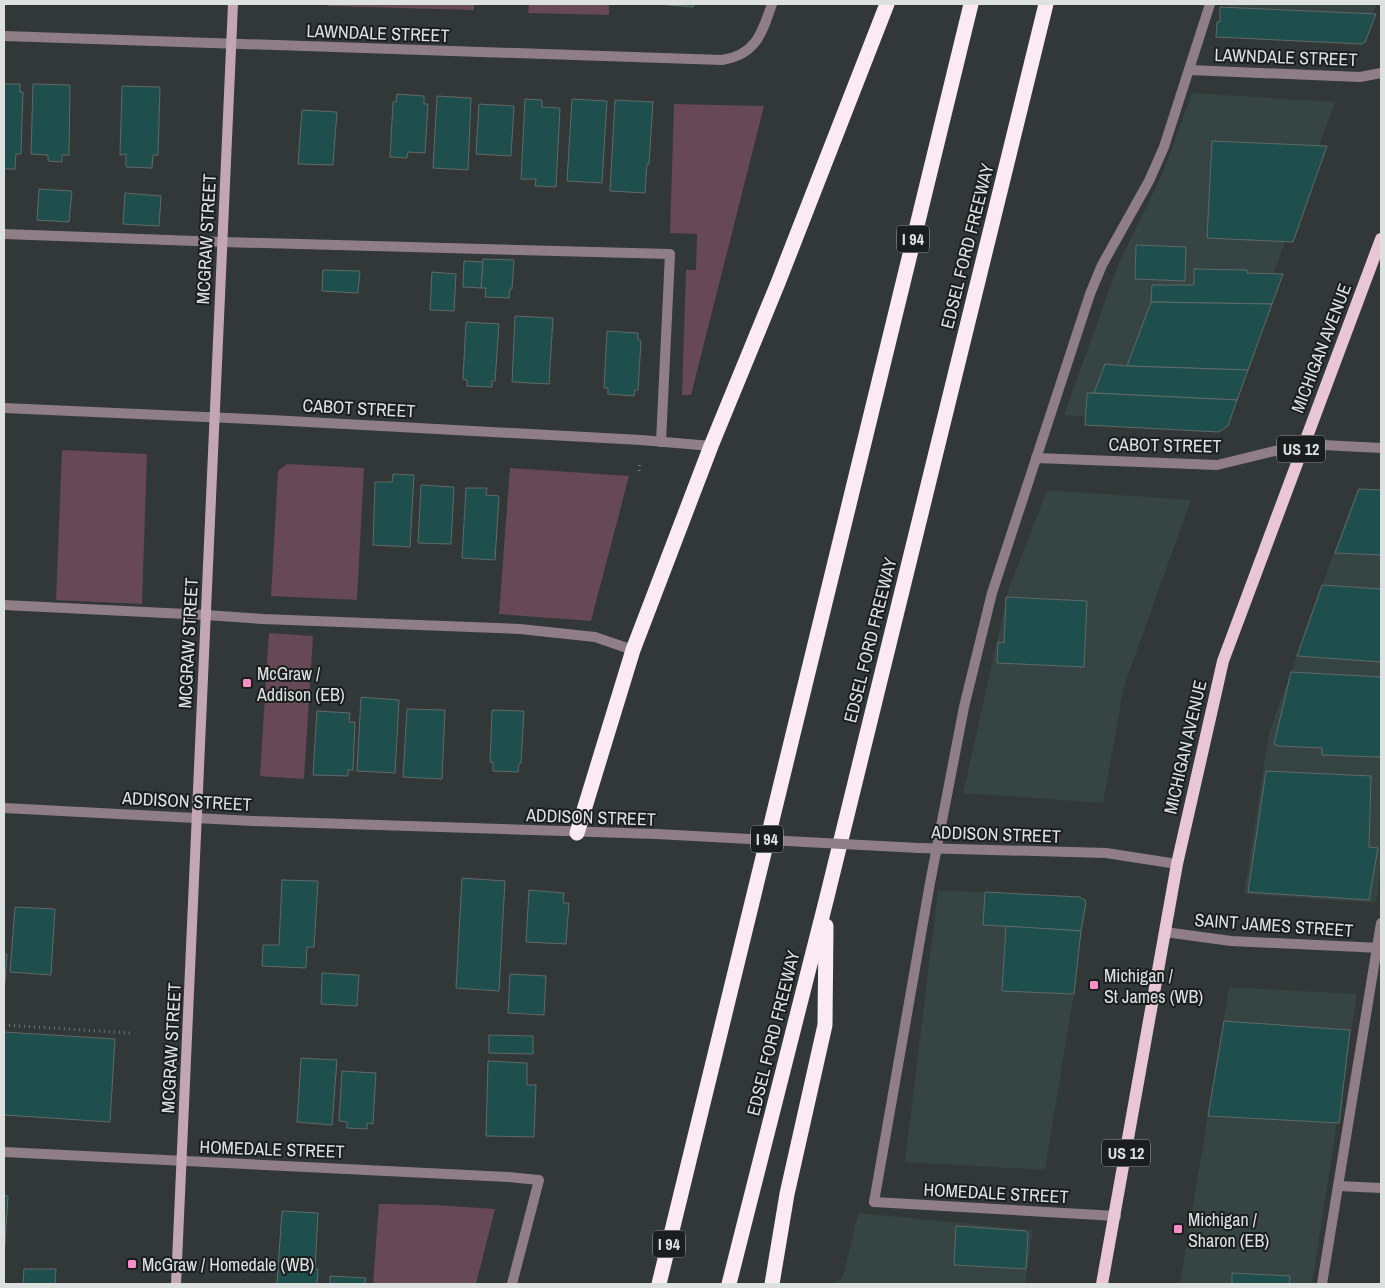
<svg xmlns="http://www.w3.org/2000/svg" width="1385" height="1288" viewBox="0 0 1385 1288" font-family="'Archivo Narrow',sans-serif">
<rect width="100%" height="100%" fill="#313837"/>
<g fill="#364443">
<path d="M 1228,4 L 1376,4 L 1365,36 L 1216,36 Z"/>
<path d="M 1192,93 L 1335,102 L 1219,426 L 1064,415 L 1118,265 L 1164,170 Z"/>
<path d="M 1357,489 L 1381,490 L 1381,865 L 1376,903 L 1244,894 L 1269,733 Z"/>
<path d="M 1047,490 L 1191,500 L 1124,686 L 1103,803 L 963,793 L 1009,588 Z"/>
<path d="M 938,890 L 1080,897 L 1085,900 L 1074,994 L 1045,1170 L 905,1162 Z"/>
<path d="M 1229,987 L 1357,994 L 1312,1284 L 1180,1284 Z"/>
<path d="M 858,1213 L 1033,1230 L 1025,1284 L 836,1284 L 843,1277 Z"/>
</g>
<g fill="#674856">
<path d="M 328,4 L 474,4 L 474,10 L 328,6 Z"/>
<path d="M 529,4 L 609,4 L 609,15 L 528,13 Z"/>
<path d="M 674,104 L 764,106 L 691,395 L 682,395 L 686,270 L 696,270 L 697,234 L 670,233 Z"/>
<path d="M 62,450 L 147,454 L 142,604 L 56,600 Z"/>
<path d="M 287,464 L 364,468 L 357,600 L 271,596 L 278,471 Z"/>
<path d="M 510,468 L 629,476 L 591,621 L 499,614 Z"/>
<path d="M 269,633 L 313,636 L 304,779 L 260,776 Z"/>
<path d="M 379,1204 L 435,1205 L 495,1209 L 476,1284 L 373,1284 Z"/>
</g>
<g fill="#1f4f4c" stroke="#616968">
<path d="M 658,4 L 693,4 L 693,7 Z"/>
<path d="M 1220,7 L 1376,14 L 1365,42 L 1362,44 L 1216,37 L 1217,22 L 1220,22 Z"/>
<path d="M 4,84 L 20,84 L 20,92 L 23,92 L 21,154 L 16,154 L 15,169 L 4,169 Z"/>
<path d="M 33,84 L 70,85 L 69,155 L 62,155 L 62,162 L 48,161 L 48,155 L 31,154 Z"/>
<path d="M 122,86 L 160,87 L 158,155 L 153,155 L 152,168 L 126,167 L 126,154 L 120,155 Z"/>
<path d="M 397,94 L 424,96 L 424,104 L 428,104 L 425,153 L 408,152 L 407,158 L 390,157 L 393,102 L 396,102 Z"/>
<path d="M 437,96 L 471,98 L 468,170 L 433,168 Z"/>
<path d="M 525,99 L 542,100 L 542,107 L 560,108 L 556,187 L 535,186 L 536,179 L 521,179 Z"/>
<path d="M 572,99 L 607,101 L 602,183 L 567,181 Z"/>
<path d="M 615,100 L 653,102 L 649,164 L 647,164 L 645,193 L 610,191 Z"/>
<path d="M 479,104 L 514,106 L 511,156 L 476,154 Z"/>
<path d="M 302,110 L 337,112 L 333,165 L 298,164 Z"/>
<path d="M 1212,141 L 1327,146 L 1293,242 L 1207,238 Z"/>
<path d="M 39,189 L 72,191 L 69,222 L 37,220 Z"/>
<path d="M 125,193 L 161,196 L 159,226 L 123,224 Z"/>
<path d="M 1136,245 L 1186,247 L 1185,281 L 1135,279 Z"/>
<path d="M 483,259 L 514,260 L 512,289 L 510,289 L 509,298 L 485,297 L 486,288 L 481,288 Z"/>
<path d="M 464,261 L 483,262 L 481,288 L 463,287 Z"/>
<path d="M 1194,269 L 1247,270 L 1247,273 L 1283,274 L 1272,304 L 1151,302 L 1152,285 L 1194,285 Z"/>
<path d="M 323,270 L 360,271 L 358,293 L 322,291 Z"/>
<path d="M 432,272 L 456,274 L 454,311 L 430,310 Z"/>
<path d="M 1151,302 L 1272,304 L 1248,370 L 1127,366 Z"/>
<path d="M 515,316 L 553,318 L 549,384 L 512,382 Z"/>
<path d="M 466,322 L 499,324 L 495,381 L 492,381 L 492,387 L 467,386 L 467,380 L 463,379 Z"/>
<path d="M 607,331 L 638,333 L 638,340 L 641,341 L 638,390 L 635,390 L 634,396 L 608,394 L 608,388 L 604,388 Z"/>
<path d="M 1105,364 L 1127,366 L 1248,370 L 1237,400 L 1094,393 Z"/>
<path d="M 1087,393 L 1094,393 L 1237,400 L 1228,426 L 1219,432 L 1085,425 Z"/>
<path d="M 393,474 L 414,475 L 410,547 L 373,545 L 375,482 L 392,482 Z"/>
<path d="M 421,485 L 454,487 L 451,544 L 418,543 Z"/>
<path d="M 466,488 L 487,488 L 486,495 L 499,496 L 495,560 L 462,558 Z"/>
<path d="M 1359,489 L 1381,490 L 1381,555 L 1335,553 Z"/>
<path d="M 1322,585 L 1381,589 L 1381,662 L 1297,656 Z"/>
<path d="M 1006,597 L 1087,601 L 1084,667 L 997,663 L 998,642 L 1004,643 Z"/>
<path d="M 1291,672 L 1381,677 L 1381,757 L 1322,755 L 1322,748 L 1278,746 L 1274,744 Z"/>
<path d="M 361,697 L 399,700 L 395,773 L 357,771 Z"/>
<path d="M 407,709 L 445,710 L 442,779 L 403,777 Z"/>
<path d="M 492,710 L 524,711 L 521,763 L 519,764 L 518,772 L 493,771 L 493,762 L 490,762 Z"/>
<path d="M 317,711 L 350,713 L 349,722 L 355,722 L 353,770 L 348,770 L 348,776 L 313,775 Z"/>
<path d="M 1266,771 L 1371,776 L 1369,847 L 1378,848 L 1369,900 L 1248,892 Z"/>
<path d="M 462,878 L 505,881 L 499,991 L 456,988 Z"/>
<path d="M 282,880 L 318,881 L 314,947 L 307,947 L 306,968 L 262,966 L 263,945 L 279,945 Z"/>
<path d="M 529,890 L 564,893 L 563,903 L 569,903 L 566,944 L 526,942 Z"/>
<path d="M 985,892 L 1080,897 L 1085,900 L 1086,903 L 1081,931 L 983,925 Z"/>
<path d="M 15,907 L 55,909 L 51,975 L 10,972 Z"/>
<path d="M 1006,926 L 1081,931 L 1074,994 L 1002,991 Z"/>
<path d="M 4,954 L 7,954 L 5,983 L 4,982 Z"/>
<path d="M 322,973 L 359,975 L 357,1006 L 321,1004 Z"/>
<path d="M 510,974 L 546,976 L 544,1015 L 508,1013 Z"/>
<path d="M 1224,1021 L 1350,1030 L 1339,1123 L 1208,1116 Z"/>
<path d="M 4,1032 L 115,1039 L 110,1122 L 4,1115 Z"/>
<path d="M 489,1035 L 533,1036 L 533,1054 L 489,1053 Z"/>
<path d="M 301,1058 L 337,1060 L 332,1125 L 297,1122 Z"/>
<path d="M 488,1061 L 527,1063 L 527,1085 L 536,1085 L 534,1137 L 486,1136 Z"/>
<path d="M 342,1071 L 376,1073 L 373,1124 L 367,1123 L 367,1129 L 347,1128 L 347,1122 L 339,1121 Z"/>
<path d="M 4,1196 L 8,1196 L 4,1257 Z"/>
<path d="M 282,1211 L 318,1213 L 315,1269 L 318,1269 L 317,1284 L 277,1284 Z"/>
<path d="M 956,1226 L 1026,1231 L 1028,1234 L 1026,1269 L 954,1265 Z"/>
<path d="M 24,1269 L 56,1269 L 55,1284 L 23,1284 Z"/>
<path d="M 1232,1273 L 1290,1276 L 1289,1284 L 1232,1284 Z"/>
<path d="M 330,1276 L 366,1278 L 365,1284 L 330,1284 Z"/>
</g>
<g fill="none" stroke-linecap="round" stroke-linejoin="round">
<g stroke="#717776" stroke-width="3" stroke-dasharray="1 4" stroke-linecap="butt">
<path d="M 639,471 L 640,462"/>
<path d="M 4,1025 L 130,1033"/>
</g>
<g stroke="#8f7e86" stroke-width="10">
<path d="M 4,234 L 223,242 L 670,254 L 661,442"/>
<path d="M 4,605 L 206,615 L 263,619 L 520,629 L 595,637 L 633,650"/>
<path d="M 1338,1186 L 1381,1188"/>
<path d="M 874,1202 L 930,883 L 964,707 L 992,593 L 1090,294 L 1102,265 L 1149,181 L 1164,147 L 1210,4"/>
<path d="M 1322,1284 L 1381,923"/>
</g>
<g stroke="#8f7e86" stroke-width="10">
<path d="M 4,36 L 722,60 C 756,55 762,33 772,4"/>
<path d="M 1189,70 L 1360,77 L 1381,73"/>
<path d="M 4,408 L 271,420 L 641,440 L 711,446"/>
<path d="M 1036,458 L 1217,465 L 1303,444 L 1381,448"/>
<path d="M 4,808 L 253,821 L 656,834"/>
<path d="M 919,848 L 1106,853 L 1177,864"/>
<path d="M 1165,932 L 1231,941 L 1381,948"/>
<path d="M 4,1152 L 508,1177 L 539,1180 L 512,1284"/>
<path d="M 874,1202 L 1116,1216"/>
</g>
<path stroke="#c2a7b3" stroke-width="10" d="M 176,1284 L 233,4"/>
<path stroke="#e9c6d5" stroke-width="12" d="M 1102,1284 L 1177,864 L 1223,661 L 1381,239"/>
<g stroke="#fbeaf1" stroke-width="15">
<path d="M 577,833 L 633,650 L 711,446 L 778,283 L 887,4"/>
<path d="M 659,1284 L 971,4"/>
<path d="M 729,1284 L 826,901 L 1046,4"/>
<path d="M 772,1284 L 787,1194 L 825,1025 L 826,926"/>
</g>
<path stroke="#8f7e86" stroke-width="10" d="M 656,834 L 919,848"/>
</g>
<g fill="#fb8fc5" stroke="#1b1e1e" stroke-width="2">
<rect x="242" y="678" width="10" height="10" rx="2.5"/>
<rect x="1089" y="980" width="10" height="10" rx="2.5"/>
<rect x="1173" y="1224" width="10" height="10" rx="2.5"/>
<rect x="127" y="1259" width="10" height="10" rx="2.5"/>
</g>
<g text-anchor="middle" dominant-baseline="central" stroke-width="4" stroke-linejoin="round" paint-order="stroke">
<g fill="#1b1e1e" stroke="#a3a7a6" stroke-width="1">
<rect x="897" y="225.5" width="32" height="27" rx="4"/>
<rect x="1277" y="435.5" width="48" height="27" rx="4"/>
<rect x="751" y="825.5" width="32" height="27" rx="4"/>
<rect x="1102" y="1139.5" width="48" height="27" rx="4"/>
<rect x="653" y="1230.5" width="32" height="27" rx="4"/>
</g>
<g font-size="16" font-weight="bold" fill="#dde2e1">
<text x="913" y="239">I 94</text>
<text x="1301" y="449">US 12</text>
<text x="767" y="839">I 94</text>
<text x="1126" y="1153">US 12</text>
<text x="669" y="1244">I 94</text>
</g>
<g font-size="18" fill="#dde2e1" stroke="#1b1e1e">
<text transform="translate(378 33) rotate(2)">LAWNDALE STREET</text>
<text transform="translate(1286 57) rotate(2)">LAWNDALE STREET</text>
<text transform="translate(206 239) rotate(-87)">MCGRAW STREET</text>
<text transform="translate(967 246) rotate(-76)">EDSEL FORD FREEWAY</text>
<text transform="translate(1321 348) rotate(-69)">MICHIGAN AVENUE</text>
<text transform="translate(359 408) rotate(3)">CABOT STREET</text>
<text transform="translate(1165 445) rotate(1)">CABOT STREET</text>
<text transform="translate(870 640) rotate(-76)">EDSEL FORD FREEWAY</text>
<text transform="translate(188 643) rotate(-87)">MCGRAW STREET</text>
<text transform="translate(1185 747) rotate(-77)">MICHIGAN AVENUE</text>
<text transform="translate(187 801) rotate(3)">ADDISON STREET</text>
<text transform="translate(591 817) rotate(2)">ADDISON STREET</text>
<text transform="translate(996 834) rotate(2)">ADDISON STREET</text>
<text transform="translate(1274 925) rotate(4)">SAINT JAMES STREET</text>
<text transform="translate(773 1033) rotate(-76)">EDSEL FORD FREEWAY</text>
<text transform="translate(171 1048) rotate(-87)">MCGRAW STREET</text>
<text transform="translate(272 1149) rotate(2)">HOMEDALE STREET</text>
<text transform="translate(996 1193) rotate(3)">HOMEDALE STREET</text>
</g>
<g font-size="18" fill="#dde2e1" stroke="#1b1e1e" text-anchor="start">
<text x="257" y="673">McGraw /<tspan x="257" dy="21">Addison (EB)</tspan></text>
<text x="1104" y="975">Michigan /<tspan x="1104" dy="21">St James (WB)</tspan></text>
<text x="1188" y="1219">Michigan /<tspan x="1188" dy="21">Sharon (EB)</tspan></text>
<text x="142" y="1264">McGraw / Homedale (WB)</text>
</g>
</g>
<rect width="1385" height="1288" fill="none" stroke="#dde2e1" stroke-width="10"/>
</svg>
